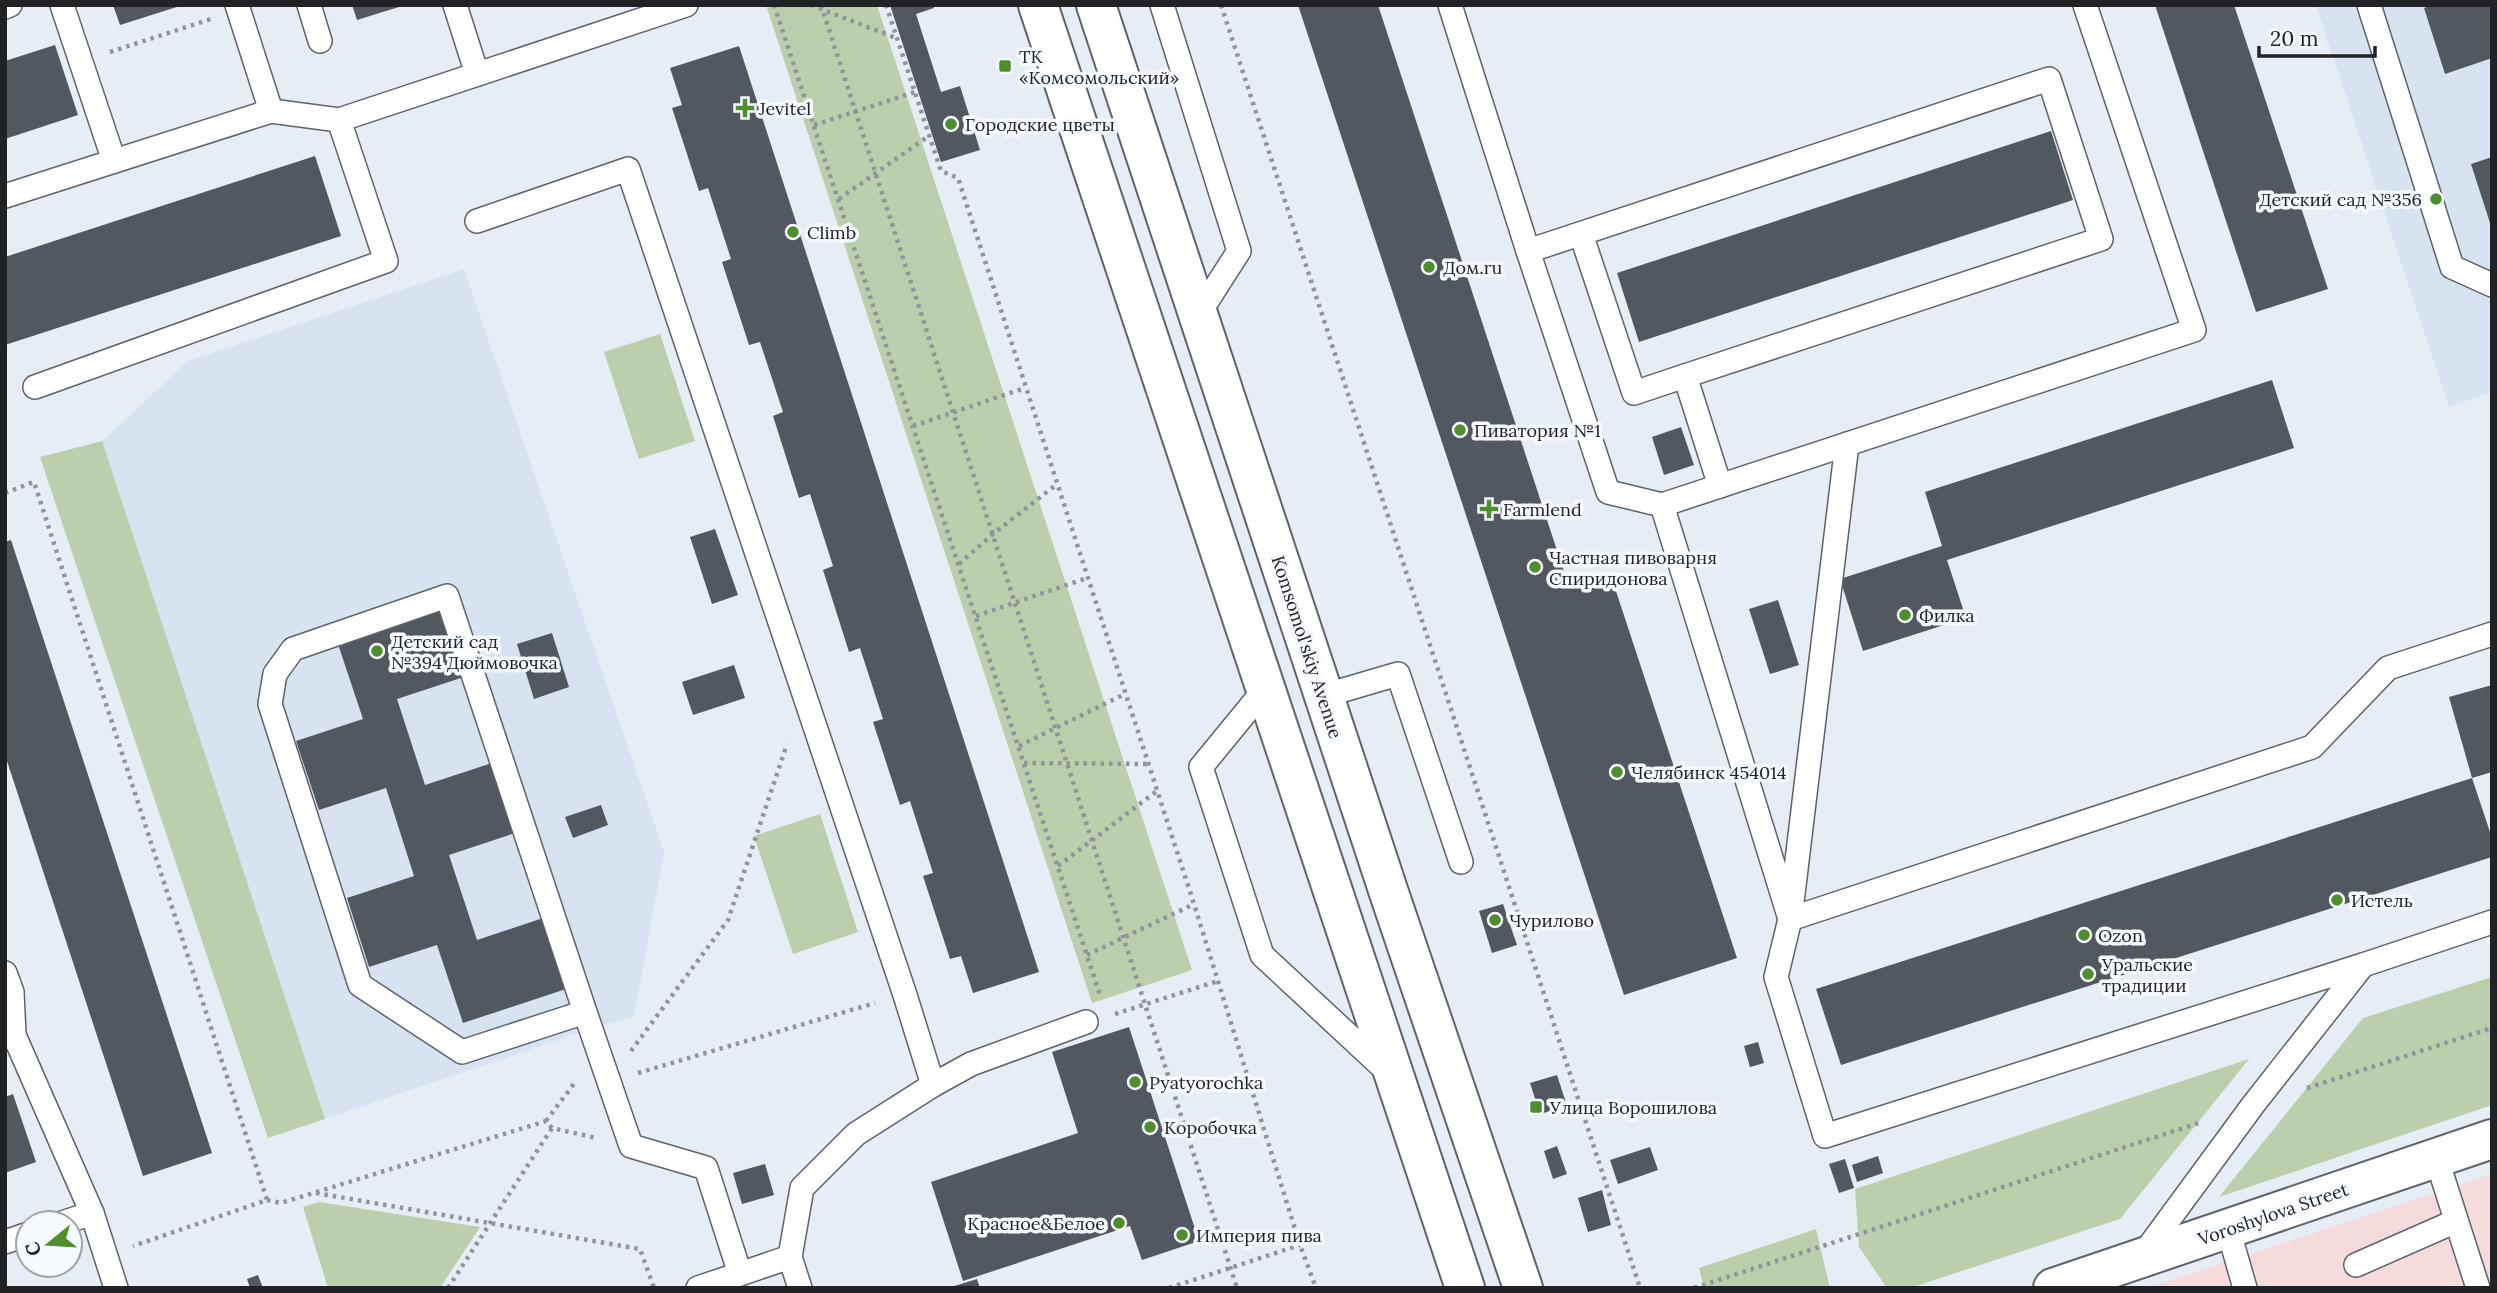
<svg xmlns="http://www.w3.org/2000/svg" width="2497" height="1293" viewBox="0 0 2497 1293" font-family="Lora,serif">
<rect width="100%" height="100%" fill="#e6edf5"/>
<path fill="#f6dbdc" d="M 2492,1174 L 2492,1288 L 2147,1288 Z"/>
<g fill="#d7e3f1">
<path d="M 2316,5 L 2492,5 L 2492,392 L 2449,407 Z"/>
<path d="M 464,269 L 664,852 L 634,1017 L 590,1029 L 316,1122 L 93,450 L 188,361 Z"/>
</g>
<g fill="#bccfad">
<path d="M 766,5 L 877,5 L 1192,970 L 1092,1003 Z"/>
<path d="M 660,334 L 695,441 L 639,459 L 604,352 Z"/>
<path d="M 102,441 L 325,1119 L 268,1138 L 40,457 Z"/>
<path d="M 820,814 L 858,932 L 793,954 L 754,836 Z"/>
<path d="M 2492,977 L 2492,1105 L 2219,1197 L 2363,1018 Z"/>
<path d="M 2249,1059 L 2120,1219 L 1910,1288 L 1887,1288 L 1859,1247 L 1855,1189 Z"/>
<path d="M 319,1202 L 480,1227 L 440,1288 L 328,1288 L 303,1207 Z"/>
<path d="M 1816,1229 L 1830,1288 L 1704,1288 L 1699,1268 Z"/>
</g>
<g fill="#52585f">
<path d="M 113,5 L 180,5 L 180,6 L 120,25 Z"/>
<path d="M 352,5 L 402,5 L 402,6 L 357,20 Z"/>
<path d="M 890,5 L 933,5 L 934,8 L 916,14 L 941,92 L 960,86 L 980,150 L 941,162 Z"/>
<path d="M 1298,5 L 1378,5 L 1569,587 L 1610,573 L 1737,958 L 1624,995 Z"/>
<path d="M 2155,5 L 2234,5 L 2328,289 L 2256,312 Z"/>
<path d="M 2432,5 L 2492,5 L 2492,58 L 2445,74 L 2424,8 Z"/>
<path d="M 55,45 L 78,115 L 5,139 L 5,61 Z"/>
<path d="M 739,46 L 1039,972 L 973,993 L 961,956 L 950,959 L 923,876 L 933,873 L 910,801 L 900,805 L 873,722 L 883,719 L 860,648 L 849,652 L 823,570 L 833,566 L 810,494 L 799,498 L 773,416 L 783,412 L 760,342 L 749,345 L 722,262 L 731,259 L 708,188 L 699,191 L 672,108 L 682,105 L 670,68 Z"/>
<path d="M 2051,131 L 2073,200 L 1639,342 L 1617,273 Z"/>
<path d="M 315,156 L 341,236 L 5,345 L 5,257 Z"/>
<path d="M 2492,157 L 2492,225 L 2491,226 L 2471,164 Z"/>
<path d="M 2272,380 L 2294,448 L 1947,560 L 1966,618 L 1863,651 L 1840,579 L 1942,546 L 1925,492 Z"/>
<path d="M 1681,427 L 1694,465 L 1664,475 L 1652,437 Z"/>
<path d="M 715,529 L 738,595 L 712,604 L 690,537 Z"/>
<path d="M 11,540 L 212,1153 L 143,1176 L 5,755 L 5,542 Z"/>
<path d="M 1778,600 L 1799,665 L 1770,674 L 1749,609 Z"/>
<path d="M 441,607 L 464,677 L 397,699 L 425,785 L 492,763 L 515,833 L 449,855 L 477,940 L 543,918 L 566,989 L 463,1023 L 437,945 L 369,967 L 347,898 L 414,876 L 386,788 L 319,810 L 296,741 L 363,719 L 337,641 Z"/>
<path d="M 552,633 L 569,687 L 534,699 L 517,644 Z"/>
<path d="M 734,665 L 745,698 L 693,715 L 682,682 Z"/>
<path d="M 2492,685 L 2492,772 L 2472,778 L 2449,697 Z"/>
<path d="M 2472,778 L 2492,838 L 2492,857 L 1841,1065 L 1816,989 Z"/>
<path d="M 601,805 L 608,825 L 573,838 L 565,817 Z"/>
<path d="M 1503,904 L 1517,945 L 1492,953 L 1479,911 Z"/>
<path d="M 1129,1027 L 1199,1241 L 1142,1260 L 1130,1226 L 963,1281 L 931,1182 L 1078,1133 L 1052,1052 Z"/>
<path d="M 1758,1042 L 1764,1063 L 1750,1067 L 1744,1046 Z"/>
<path d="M 1557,1075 L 1567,1106 L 1540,1114 L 1530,1083 Z"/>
<path d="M 13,1094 L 36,1162 L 5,1173 L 5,1097 Z"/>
<path d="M 1557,1146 L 1567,1174 L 1553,1179 L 1544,1151 Z"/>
<path d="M 1650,1147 L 1658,1170 L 1618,1184 L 1610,1160 Z"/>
<path d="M 1878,1156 L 1883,1173 L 1857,1182 L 1852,1165 Z"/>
<path d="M 1845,1159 L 1854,1188 L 1839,1193 L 1829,1164 Z"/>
<path d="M 765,1164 L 774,1195 L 742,1204 L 733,1173 Z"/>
<path d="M 1602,1190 L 1611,1225 L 1588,1232 L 1578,1198 Z"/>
<path d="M 258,1275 L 263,1288 L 250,1288 L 247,1279 Z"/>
<path d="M 977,1279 L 980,1288 L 951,1288 L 951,1287 Z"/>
</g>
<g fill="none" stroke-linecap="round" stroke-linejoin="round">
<g stroke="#5d636b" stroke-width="26">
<g id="lane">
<path d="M 62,5 L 114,161"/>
<path d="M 237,5 L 271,111"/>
<path d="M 309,5 L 320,41"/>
<path d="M 455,5 L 477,74"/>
<path d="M 1162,5 L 1239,251 L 1198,315"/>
<path d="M 1450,5 L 1528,251 L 1608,492 L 1662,505 L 1790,919 L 2312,747 L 2388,668 L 2492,634"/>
<path d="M 2369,5 L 2452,267 L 2492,285"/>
<path d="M 5,7 L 10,5"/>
<path d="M 5,196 L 271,111 L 339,120 L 686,5"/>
<path d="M 477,221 L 628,169 L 905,995 L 933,1085 L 856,1134 L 802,1188 L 790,1257"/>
<path d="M 1581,234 L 1634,393 L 1685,376"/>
<path d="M 1528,251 L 2049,79 L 2101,239 L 1685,376 L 1720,486"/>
<path d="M 35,387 L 386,261 L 339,120"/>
<path d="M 1847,444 L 1790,919 L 1776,977 L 1825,1136 L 2363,965"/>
<path d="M 1662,505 L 2194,330 L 2085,5"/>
<path d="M 1265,689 L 1201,767 L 1262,955 L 1389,1073"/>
<path d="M 1323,696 L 1398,674 L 1461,862"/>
<path d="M 5,973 L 12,992 L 14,1035"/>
<path d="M 585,1012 L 447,596 L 293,649 L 275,674 L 270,704 L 360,985 L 462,1052 L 585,1012 L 631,1146 L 706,1168 L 740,1274"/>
<path d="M 5,1038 L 14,1035 L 92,1213 L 116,1288"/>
<path d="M 933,1085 L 971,1064 L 1086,1022"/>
<path d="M 2436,1157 L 2478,1288"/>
<path d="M 62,1223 L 92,1213"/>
<path d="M 2228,1229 L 2245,1288"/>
<path d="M 5,1242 L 28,1234"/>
<path d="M 2142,1256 L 2253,1105 L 2363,965 L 2492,922"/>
<path d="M 2356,1265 L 2456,1221"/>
<path d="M 698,1288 L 790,1257 L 800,1288"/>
</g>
</g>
<g stroke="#5d636b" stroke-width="42">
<g id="secondary">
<path d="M 1038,5 L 1465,1288"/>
<path d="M 1096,5 L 1389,893 L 1523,1288"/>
<path d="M 2053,1288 L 2492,1139"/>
</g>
</g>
<g stroke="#90959b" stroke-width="4.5" stroke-dasharray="3.5 5" stroke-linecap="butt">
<path d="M 774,5 L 1100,995"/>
<path d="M 811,5 L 896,38"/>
<path d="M 821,5 L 1237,1288"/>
<path d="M 886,5 L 941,171 L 958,178 L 1194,904 L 1300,1245 L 1316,1288"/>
<path d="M 1221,5 L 1640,1288"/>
<path d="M 110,52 L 211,19"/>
<path d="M 814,125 L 915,92"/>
<path d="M 839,199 L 930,135"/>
<path d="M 913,426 L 1025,388"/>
<path d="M 5,493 L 34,482 L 267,1200 L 133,1246"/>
<path d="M 959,564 L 993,534 L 1056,485"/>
<path d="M 976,616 L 1087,578"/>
<path d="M 1019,746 L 1125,694"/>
<path d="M 1024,763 L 1148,764"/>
<path d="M 1058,866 L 1157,791"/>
<path d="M 1087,955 L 1194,904"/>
<path d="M 1115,1014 L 1218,981"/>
<path d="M 631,1051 L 728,920 L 787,744"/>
<path d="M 638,1073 L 875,1003"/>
<path d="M 2307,1088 L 2492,1028"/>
<path d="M 546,1121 L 576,1081"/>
<path d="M 316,1193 L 640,1249 L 654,1288"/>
<path d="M 267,1200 L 281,1203 L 546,1121 L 552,1128 L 596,1138"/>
<path d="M 448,1288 L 552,1128"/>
<path d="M 1169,1288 L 1300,1245"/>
<path d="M 1694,1288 L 2202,1122"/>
</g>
<use href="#lane" stroke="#fff" stroke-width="23"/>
<use href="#secondary" stroke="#fff" stroke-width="38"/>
</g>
<g fill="#508d2c" stroke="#f6faff" stroke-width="2.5">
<rect x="998" y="59" width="14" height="14" rx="3.5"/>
<path d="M741.5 97.5h7v7h7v7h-7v7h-7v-7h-7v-7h7z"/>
<circle cx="951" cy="124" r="7"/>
<circle cx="2436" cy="199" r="7"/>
<circle cx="793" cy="232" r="7"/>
<circle cx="1429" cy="267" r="7"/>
<circle cx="1460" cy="430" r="7"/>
<path d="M1485.5 498.5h7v7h7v7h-7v7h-7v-7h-7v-7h7z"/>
<circle cx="1535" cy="567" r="7"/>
<circle cx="1905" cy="615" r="7"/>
<circle cx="377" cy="651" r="7"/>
<circle cx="1617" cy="772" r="7"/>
<circle cx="2337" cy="900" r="7"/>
<circle cx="1495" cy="920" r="7"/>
<circle cx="2084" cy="935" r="7"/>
<circle cx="2088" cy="974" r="7"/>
<circle cx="1135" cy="1082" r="7"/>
<rect x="1529" y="1100" width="14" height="14" rx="3.5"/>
<circle cx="1150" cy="1127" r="7"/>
<circle cx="1119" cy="1223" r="7"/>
<circle cx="1182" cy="1235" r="7"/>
</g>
<g text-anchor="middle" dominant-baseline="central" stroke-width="7" stroke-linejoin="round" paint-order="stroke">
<g font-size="18" fill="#202225" stroke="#f6faff" text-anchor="start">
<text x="1019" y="56">ТК<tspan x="1019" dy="21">«Комсомольский»</tspan></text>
<text x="759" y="108">Jevitel</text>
<text x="965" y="124">Городские цветы</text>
<text x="2422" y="199" text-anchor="end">Детский сад №356</text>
<text x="807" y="232">Climb</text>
<text x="1443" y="267">Дом.ru</text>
<text x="1474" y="430">Пиватория №1</text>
<text x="1503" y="509">Farmlend</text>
<text x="1549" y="557">Частная пивоварня<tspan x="1549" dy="21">Спиридонова</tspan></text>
<text x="1919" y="615">Филка</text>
<text x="391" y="641">Детский сад<tspan x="391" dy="21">№394 Дюймовочка</tspan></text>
<text x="1631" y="772">Челябинск 454014</text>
<text x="2351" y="900">Истель</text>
<text x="1509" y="920">Чурилово</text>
<text x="2098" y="935">Ozon</text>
<text x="2102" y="964">Уральские<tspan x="2102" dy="21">традиции</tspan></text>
<text x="1149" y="1082">Pyatyorochka</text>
<text x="1550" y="1107">Улица Ворошилова</text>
<text x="1164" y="1127">Коробочка</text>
<text x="1105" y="1223" text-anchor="end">Красное&amp;Белое</text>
<text x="1196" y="1235">Империя пива</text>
</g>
<g font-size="18" fill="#202225" stroke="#f6faff">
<text transform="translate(1307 647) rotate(72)">Komsomol'skiy Avenue</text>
<text transform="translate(2273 1214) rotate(-19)">Voroshylova Street</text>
</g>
</g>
<rect width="2497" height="1293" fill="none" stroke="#202225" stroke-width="14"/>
<g transform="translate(49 1244) rotate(252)"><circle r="33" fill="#f6faff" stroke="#a0a4a8" stroke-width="2"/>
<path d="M0-5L12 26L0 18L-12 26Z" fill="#508d2c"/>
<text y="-10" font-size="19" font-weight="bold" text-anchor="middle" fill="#202225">С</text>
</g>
<path d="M2259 46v10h116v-10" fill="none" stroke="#202225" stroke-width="3.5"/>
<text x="2270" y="46" font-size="21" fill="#202225" stroke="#f6faff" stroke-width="5" paint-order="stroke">20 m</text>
</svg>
